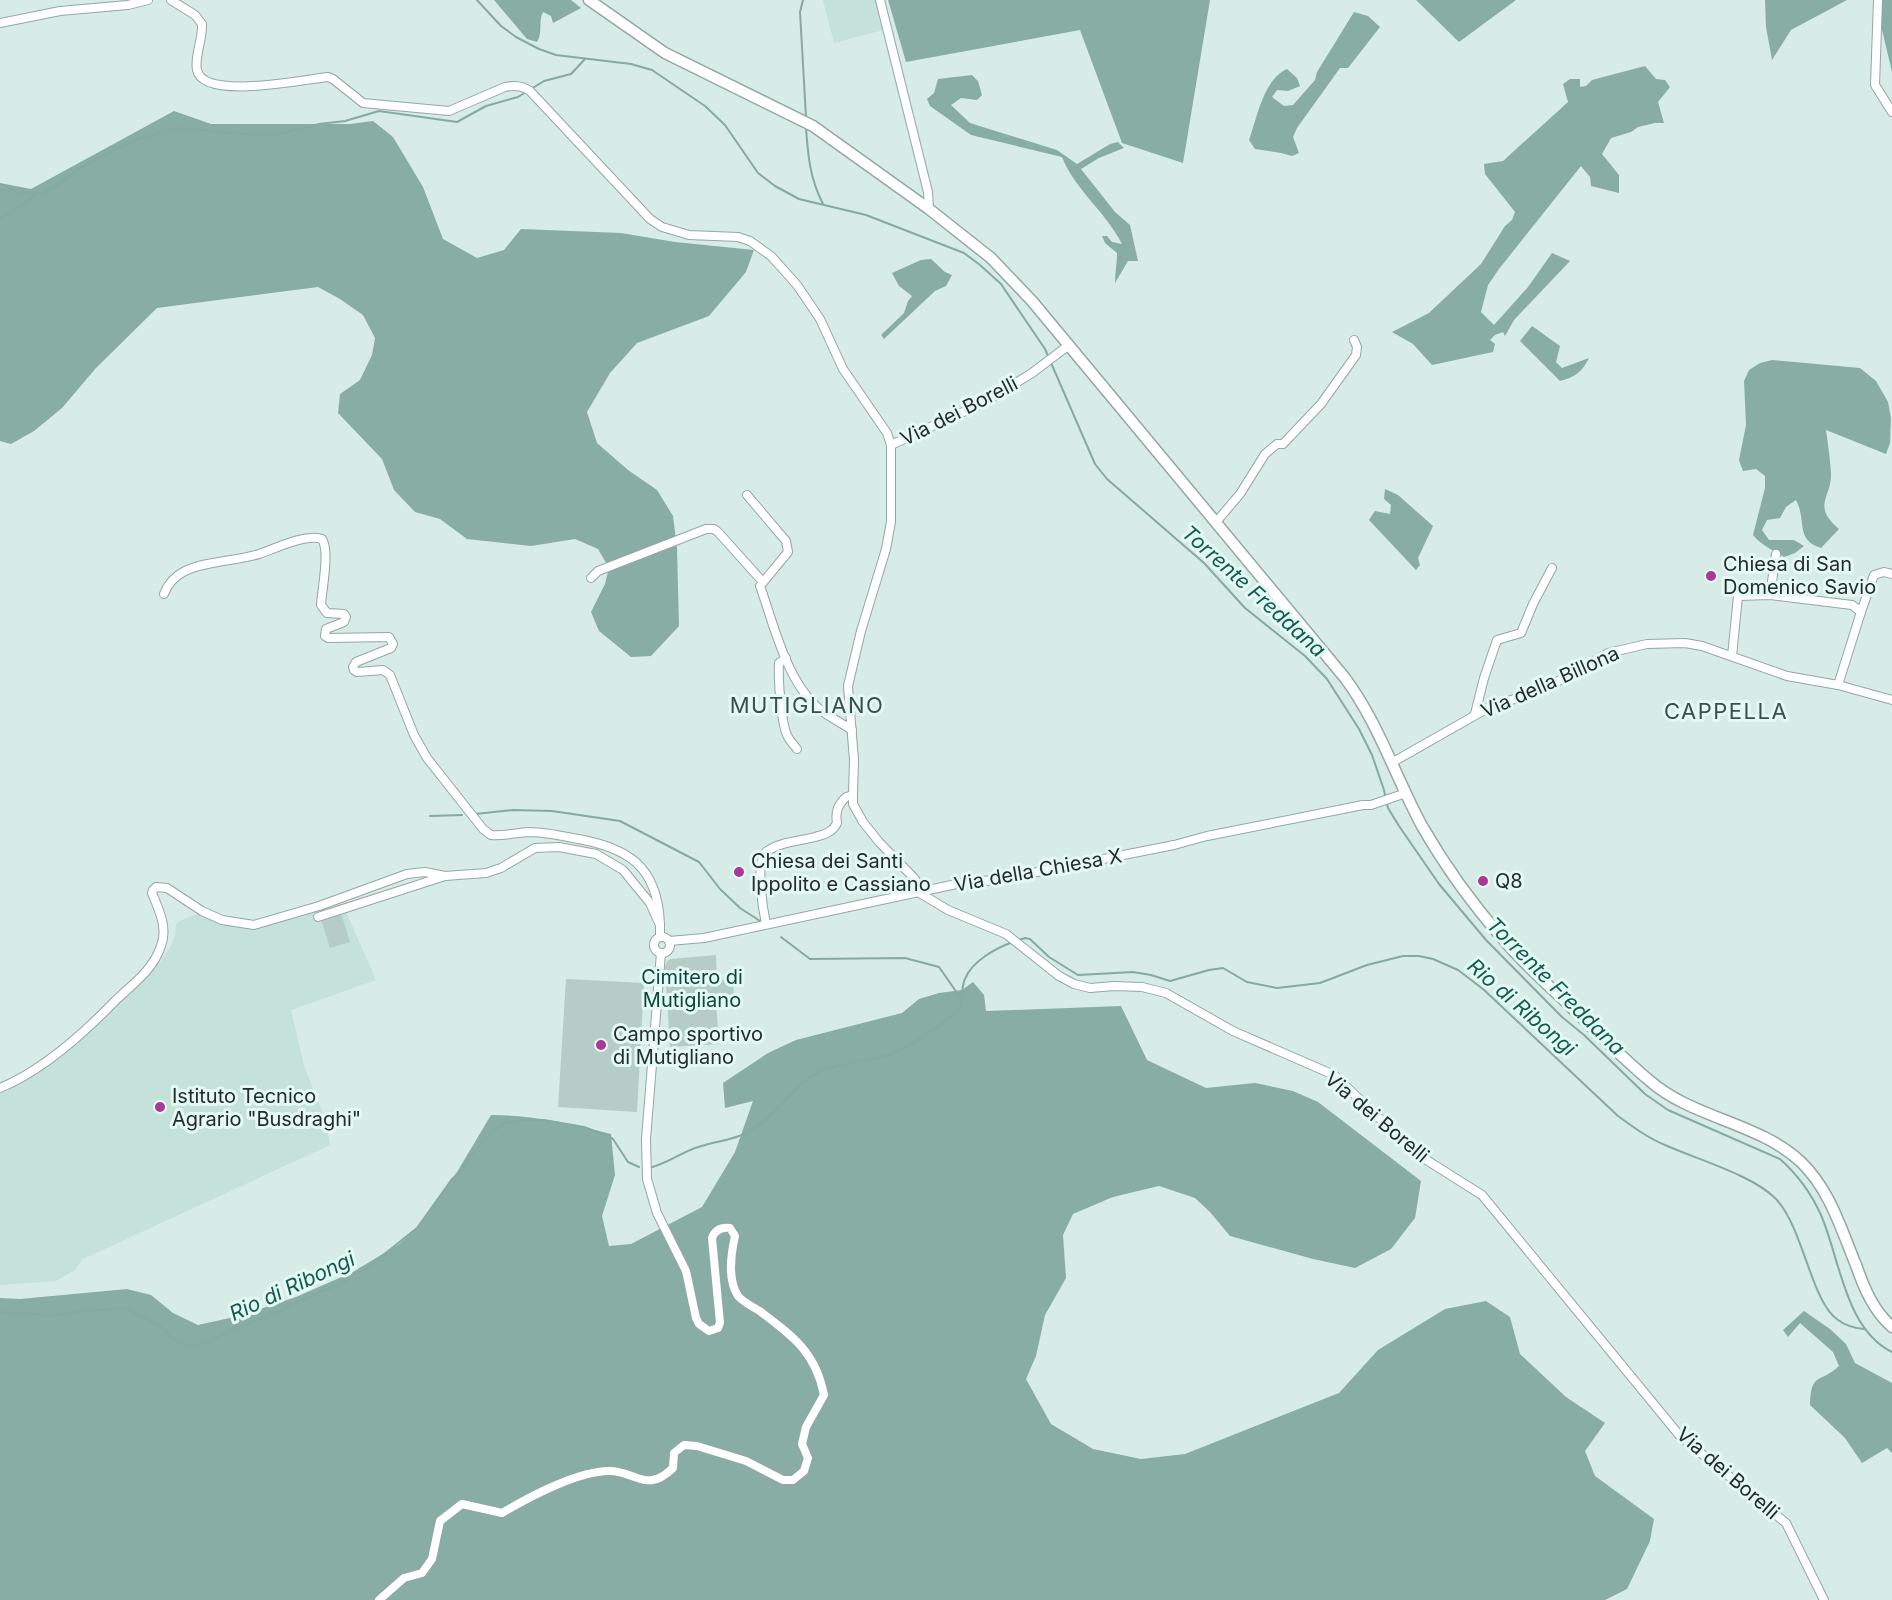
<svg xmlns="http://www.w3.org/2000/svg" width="1892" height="1600" viewBox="0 0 1892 1600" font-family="Inter,sans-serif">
<rect width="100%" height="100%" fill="#d7ebe7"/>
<g fill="#c4e1da">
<path d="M 823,0 L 875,0 L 883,30 L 834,43 Z"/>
<path d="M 315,910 L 318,917 L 346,912 L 376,980 L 291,1010 L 304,1066 L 326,1121 L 330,1145 L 83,1259 L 75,1270 L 56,1281 L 0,1285 L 0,1088 L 34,1069 L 161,961 L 171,946 L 175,935 L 176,924 L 180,921 L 201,912 L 253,928 Z"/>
</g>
<g fill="#b5ccc7">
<path d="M 341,913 L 350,942 L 330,948 L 321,919 Z"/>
<path d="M 716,955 L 717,980 L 733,979 L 734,1000 L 716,1001 L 719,1044 L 670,1047 L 665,967 L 667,961 L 671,959 Z"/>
<path d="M 566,979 L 644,983 L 637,1112 L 558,1107 Z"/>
</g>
<g fill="#88ada5">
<path d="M 494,0 L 571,0 L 581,8 L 553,23 L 551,16 L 543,12 C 538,22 543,33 537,42 L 527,39 Z"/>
<path d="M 888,0 L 1210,0 L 1183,163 L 1122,143 L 1080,30 L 906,62 Z"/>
<path d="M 1416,0 L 1516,0 L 1459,42 Z"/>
<path d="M 1765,0 L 1847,0 L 1791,30 L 1772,60 L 1766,27 Z"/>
<path d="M 1875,0 L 1892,0 L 1892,72 Z"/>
<path d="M 1354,12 L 1368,16 L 1380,27 L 1348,68 L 1340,68 L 1297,128 L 1293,137 L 1299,153 L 1292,156 L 1281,153 L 1255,149 L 1249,140 C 1257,118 1263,80 1287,69 L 1297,78 L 1300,86 L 1288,91 L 1277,90 L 1272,97 L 1284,106 L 1293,105 L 1315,80 L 1317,72 Z"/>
<path d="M 1645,66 L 1656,79 L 1665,80 L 1670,87 L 1658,102 L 1664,123 L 1655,123 L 1638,127 L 1631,132 L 1611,138 L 1602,154 L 1619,175 L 1619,193 L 1591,186 L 1590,177 L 1581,166 L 1499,269 L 1488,285 L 1481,312 L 1494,325 L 1528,287 L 1552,253 L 1570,261 L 1514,320 L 1505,336 L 1503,332 L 1495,335 L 1490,340 L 1495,344 L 1493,352 L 1432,365 L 1413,344 L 1392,332 L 1429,313 L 1481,264 L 1505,226 L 1512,220 L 1515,212 L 1485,174 L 1484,164 L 1503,161 L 1568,102 L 1563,84 L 1570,79 L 1580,79 L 1580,87 L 1586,86 L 1592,80 Z"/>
<path d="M 972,75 L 978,81 L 982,95 L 977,100 L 961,98 L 951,105 L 970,123 L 1057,150 L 1077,164 L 1110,144 L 1118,142 L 1124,148 L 1099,158 L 1081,169 L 1115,212 L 1130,225 L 1138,261 L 1128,261 L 1115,283 C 1115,273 1117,264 1117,253 L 1105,243 L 1102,236 L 1107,236 L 1112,242 L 1122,244 C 1106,212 1075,190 1062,157 L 971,135 L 930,106 L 927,99 L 934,93 L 938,79 Z"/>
<path d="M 174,111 L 211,124 L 350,124 L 373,121 L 393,137 L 423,187 L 443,239 L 477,258 L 504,250 L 521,229 L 621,233 L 675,242 L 754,250 L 746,272 L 709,316 L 637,343 L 610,373 L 587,412 L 597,443 L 628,470 L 657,490 L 673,516 L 677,549 L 679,626 L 651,656 L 631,657 L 599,631 L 591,612 L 605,584 L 609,568 L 598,549 L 575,539 L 531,546 L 467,539 L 440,519 L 415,512 L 394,490 L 382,459 L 338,413 L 340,394 L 360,380 L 372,355 L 375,338 L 363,315 L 340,299 L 318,287 L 157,308 L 96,368 L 62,408 L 34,431 L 11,444 L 0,441 L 0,183 L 31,189 Z"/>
<path d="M 931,259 L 945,272 L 952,275 L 946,286 L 935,291 L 884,339 L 881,335 L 904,313 L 908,301 L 912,296 L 899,286 L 892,273 L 921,260 Z"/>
<path d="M 1532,326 L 1560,346 L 1556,362 L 1562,368 L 1589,358 C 1582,372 1575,377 1560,381 L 1520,341 Z"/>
<path d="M 1772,360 L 1860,368 L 1876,381 L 1888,402 L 1891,418 L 1890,443 L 1886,454 L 1826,430 C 1828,444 1830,459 1831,473 C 1832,498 1811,505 1839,529 L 1821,548 C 1795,540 1807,521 1796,500 L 1786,507 L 1780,518 L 1767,520 L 1762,530 L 1769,540 L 1794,540 L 1804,546 L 1795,553 L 1784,557 C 1772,549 1762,546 1753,535 L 1765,488 L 1765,476 L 1756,469 L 1743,471 L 1739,460 L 1746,425 L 1744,381 L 1749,370 L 1760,363 Z"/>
<path d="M 1385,489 L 1398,495 L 1433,526 L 1418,558 L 1420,565 L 1416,570 L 1369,520 L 1375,511 L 1390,514 L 1391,505 L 1384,499 Z"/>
<path d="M 973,982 L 984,995 L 986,1011 L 1121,1006 L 1147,1060 L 1206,1088 L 1255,1083 L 1293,1091 L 1318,1102 L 1421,1181 L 1415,1218 L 1391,1249 L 1355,1268 L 1313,1259 L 1230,1236 L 1210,1212 L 1195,1198 L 1159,1186 L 1113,1197 L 1073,1214 L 1063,1235 L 1066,1278 L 1045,1315 L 1036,1356 L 1026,1379 L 1051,1424 L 1093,1449 L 1141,1459 L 1185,1454 L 1339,1393 L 1378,1350 L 1445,1309 L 1486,1301 L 1510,1317 L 1520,1354 L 1566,1397 L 1605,1423 L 1585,1451 L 1595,1476 L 1654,1519 L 1650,1541 L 1627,1589 L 1605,1600 L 0,1600 L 0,1298 L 20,1299 L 127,1289 L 151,1295 L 173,1313 L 198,1325 L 239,1316 L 296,1297 L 353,1272 L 399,1244 L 417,1228 L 457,1172 L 491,1115 C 532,1115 572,1124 611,1134 L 615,1175 L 602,1216 L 609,1246 L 631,1244 L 702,1207 L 735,1152 L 753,1101 L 725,1108 L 723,1083 L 768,1053 L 796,1040 L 902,1013 L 919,999 L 939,993 L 962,990 Z"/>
<path d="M 1804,1311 L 1830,1329 L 1846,1344 L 1855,1363 L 1892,1383 L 1892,1453 L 1887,1448 L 1862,1463 L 1845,1438 L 1810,1405 C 1811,1371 1820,1384 1839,1366 L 1833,1352 L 1800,1323 L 1788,1337 L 1783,1330 Z"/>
</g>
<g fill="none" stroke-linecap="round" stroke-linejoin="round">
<g stroke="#85aaa2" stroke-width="2">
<path d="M 477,0 L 501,26 L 516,37 L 539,49 L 556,55 L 631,64 L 652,70 L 705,106 L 725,125 L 758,173 L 775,186 L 799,199 L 866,215 L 964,253 L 980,265 L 1001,284 L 1045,349 L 1095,464 L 1107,479 L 1204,563 L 1245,608 L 1305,656 L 1327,679 L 1359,729 L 1372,755 L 1384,790 L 1388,808 L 1399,826 L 1439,884 L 1486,940 L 1562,1017 L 1584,1035 L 1645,1094 L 1668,1110 L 1780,1159 C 1798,1175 1811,1193 1821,1215 C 1840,1259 1845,1329 1892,1352"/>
<path d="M 803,0 L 800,12 L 806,117"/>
<path d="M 531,89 L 544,81 L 571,74 L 585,59"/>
<path d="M 806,128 C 808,156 810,179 823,204"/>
<path d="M 0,184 L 22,194 L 43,193 L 52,189 L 80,168 L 112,151 L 133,141 L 170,130 L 182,128 L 253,135 L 275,135 L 319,124 L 345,121 L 379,111 L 457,122 L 486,106 L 518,97 L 526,92"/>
<path d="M 0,218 L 12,212 L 35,195"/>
<path d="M 475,814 L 513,810 L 552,811 L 620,821 L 699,862 L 720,889 L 740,908 L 760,921"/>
<path d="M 430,816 L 462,815"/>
<path d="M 781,937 L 810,959 L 905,958 L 939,967 L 962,1000"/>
<path d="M 1019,940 L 1025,938 L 1030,939 L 1049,957 L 1078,975 L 1133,972 L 1151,975 L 1170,981 L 1209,970 L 1223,968 L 1247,982 L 1277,988 L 1320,983 L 1367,965 L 1403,956 L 1419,956 L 1433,959 L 1458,970 L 1483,989 L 1618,1116 C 1633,1127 1648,1138 1665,1145 C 1696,1159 1753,1175 1776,1199 C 1804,1229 1811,1302 1838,1320 C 1846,1326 1854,1328 1864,1329"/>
<path d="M 649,1168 C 666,1164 679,1154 695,1148 C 723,1138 736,1143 763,1122 C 782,1107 795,1085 817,1073 C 838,1063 862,1062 884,1056 C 906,1050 945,1024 960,1007 C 963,998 961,987 965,979 C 972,961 996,948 1013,942"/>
<path d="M 0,1312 L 50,1315 L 95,1310 L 127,1309 L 159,1325 L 175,1341 L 188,1346 L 205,1343 L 248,1323 L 279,1312 L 292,1304 L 343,1283 L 367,1268 L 417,1228 L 452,1179 L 463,1170 L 469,1157 L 490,1134 L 505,1123 L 521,1120 L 544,1120 L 584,1127 L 605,1135 L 613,1139 L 628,1162 L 639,1167"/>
</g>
<g stroke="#94a7a3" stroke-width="10">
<g id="minor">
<path d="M 171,0 L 195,15 L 202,24 C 203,39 194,57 197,70 C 203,101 306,79 328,77 L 333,79 L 363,103 L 449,111 L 505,87 C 514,85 522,85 530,91 L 650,219 L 662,227 L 689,235 L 738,237 L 750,241 L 771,256 L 797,285 L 820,319 L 843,369 L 887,433 L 891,445 L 891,522 L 886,549 L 861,631 L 848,686 L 854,760 L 853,795 L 853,804 L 863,822 L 879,842 L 914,878 L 919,885 L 918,892 L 948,910 L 1006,934 L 1059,976 L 1074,984 L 1090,988 L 1114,986 L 1142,987 L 1166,993 L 1233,1031 L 1334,1075 L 1417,1154 L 1482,1195 L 1680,1436 L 1786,1523 L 1824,1600"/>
<path d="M 880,0 L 928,192 L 929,209"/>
<path d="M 1878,0 L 1875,85 L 1892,112"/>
<path d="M 0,23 L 60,11 L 128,5 L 148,0"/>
<path d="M 891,445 L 985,402 L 1032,373 L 1069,345"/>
<path d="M 747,495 L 786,541 L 788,552 L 760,586 C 774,625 786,679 817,707 C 827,716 840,722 852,730"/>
<path d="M 1217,521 L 1240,494 L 1265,454 L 1277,444 L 1283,444 L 1321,404 L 1356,355 L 1357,347 L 1354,340"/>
<path d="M 591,578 L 598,571 L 706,529 L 714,529 L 718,532 L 763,582"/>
<path d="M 164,594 C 168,583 175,576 185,571 C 205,561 237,561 259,554 C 274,549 307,533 322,539 C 330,551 322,589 321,605 L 327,613 L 344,614 L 346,617 L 344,622 L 326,629 L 325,636 L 328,638 L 389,637 L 393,644 L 391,648 L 356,662 L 353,667 L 354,670 L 357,672 L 383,670 L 390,675 L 414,735 L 427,758 L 483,829 L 491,835 C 504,836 516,833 528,832 C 543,832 558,835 573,838 C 628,847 658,866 660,925"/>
<path d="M 1770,595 L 1776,554"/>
<path d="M 1861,612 L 1874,575 L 1884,572 L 1892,574"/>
<path d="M 1732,656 L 1738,596 L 1770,595 L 1852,605 L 1861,612 L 1838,685"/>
<path d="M 786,658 L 779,663 C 778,678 781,725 788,737 C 790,741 794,745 797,749"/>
<path d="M 1475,714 L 1484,678 L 1497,640 L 1521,633 L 1533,604 L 1552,568"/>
<path d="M 1393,762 L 1488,708 L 1546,688 L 1608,653 L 1647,644 L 1685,643 L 1702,646 L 1787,676 L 1838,685 L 1892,700"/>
<path d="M 318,917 L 445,876 L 486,873 L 501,868 L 535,848 L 559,847 L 596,854 L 623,870 L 650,903 L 660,925 L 660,936"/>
<path d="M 766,924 C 763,910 755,862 766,852 C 779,842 800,841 815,837 C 825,834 832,833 837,823 C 835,811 838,805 846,797 L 853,795"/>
<circle cx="662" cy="945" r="8"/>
<path d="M 669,941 L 704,938 L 975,880 L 992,881 L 1174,845 L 1207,836 L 1363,805 L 1371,805 L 1406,793"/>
<path d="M 0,1088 C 41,1071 83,1034 114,1002 C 132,984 152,972 161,946 C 168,928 159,910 152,893 L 153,890 L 156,887 L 167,888 L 202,911 L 222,920 L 254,925 L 319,906 L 407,874 L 425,872 L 445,876"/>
<path d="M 379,1600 L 404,1578 L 422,1573 L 432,1559 L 440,1521 L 462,1504 L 502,1513 C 529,1497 578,1471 609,1471 C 637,1471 646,1494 673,1468 L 674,1453 L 684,1445 L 697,1446 L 746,1461 L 783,1480 L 793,1480 L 804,1471 L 808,1458 L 802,1444 L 806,1427 L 824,1395 C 816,1353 794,1337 761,1312 C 754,1307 744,1303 738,1296 C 727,1279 731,1254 735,1236 L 730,1228 C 721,1227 715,1230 712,1238 L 720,1323 L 718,1328 L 709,1331 L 699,1324 L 696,1318 L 686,1271 L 657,1213 L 647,1179 L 646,1139 L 661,953"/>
</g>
</g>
<g stroke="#94a7a3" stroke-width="13">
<path id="major" d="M 589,0 L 665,53 L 813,126 L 929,209 L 991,258 L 1032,301 L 1345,678 C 1379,724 1395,776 1422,826 C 1445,866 1473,905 1504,940 C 1523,963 1546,983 1568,1004 C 1595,1030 1621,1057 1650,1081 C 1692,1118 1760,1123 1801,1162 C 1830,1190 1841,1229 1856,1265 C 1864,1288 1873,1310 1892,1327"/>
</g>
<use href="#minor" stroke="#fff" stroke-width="8"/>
<use href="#major" stroke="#fff" stroke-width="10"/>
</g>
<g fill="#a73997" stroke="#e5f9f4" stroke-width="2">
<circle cx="1711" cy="576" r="6"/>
<circle cx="739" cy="872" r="6"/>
<circle cx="1483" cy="881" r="6"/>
<circle cx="601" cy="1045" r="6"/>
<circle cx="160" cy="1107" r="6"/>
</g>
<g text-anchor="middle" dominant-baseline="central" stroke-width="6" stroke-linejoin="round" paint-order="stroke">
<g font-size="20" fill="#242c2a" stroke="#e5f9f4">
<text transform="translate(959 411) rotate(-27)">Via dei Borelli</text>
<text transform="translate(1550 682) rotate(-24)">Via della Billona</text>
<text transform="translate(1038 870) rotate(-10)">Via della Chiesa X</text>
<text transform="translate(1377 1117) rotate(40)">Via dei Borelli</text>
<text transform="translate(1728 1473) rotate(41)">Via dei Borelli</text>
</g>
<g font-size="20" fill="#242c2a" stroke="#e5f9f4" text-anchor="start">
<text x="1723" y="564">Chiesa di San<tspan x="1723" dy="23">Domenico Savio</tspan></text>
<text x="751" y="861">Chiesa dei Santi<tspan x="751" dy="23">Ippolito e Cassiano</tspan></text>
<text x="1495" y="881">Q8</text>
<text x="613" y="1034">Campo sportivo<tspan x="613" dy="23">di Mutigliano</tspan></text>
<text x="172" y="1096">Istituto Tecnico<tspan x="172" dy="23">Agrario "Busdraghi"</tspan></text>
</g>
<g font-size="20" fill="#0d443c" stroke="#e5f9f4">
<text x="692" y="977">Cimitero di<tspan x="692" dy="23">Mutigliano</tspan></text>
</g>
<g font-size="21" font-style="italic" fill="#105c51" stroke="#e5f9f4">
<text transform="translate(1254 591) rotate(42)">Torrente Freddana</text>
<text transform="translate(1556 986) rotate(45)">Torrente Freddana</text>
<text transform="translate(1522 1007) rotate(41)">Rio di Ribongi</text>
<text transform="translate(292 1286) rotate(-25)">Rio di Ribongi</text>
</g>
<g font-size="22" letter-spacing="1.5" fill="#3d4e4a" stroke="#e5f9f4">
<text x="807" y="705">MUTIGLIANO</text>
<text x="1726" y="711">CAPPELLA</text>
</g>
</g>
</svg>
